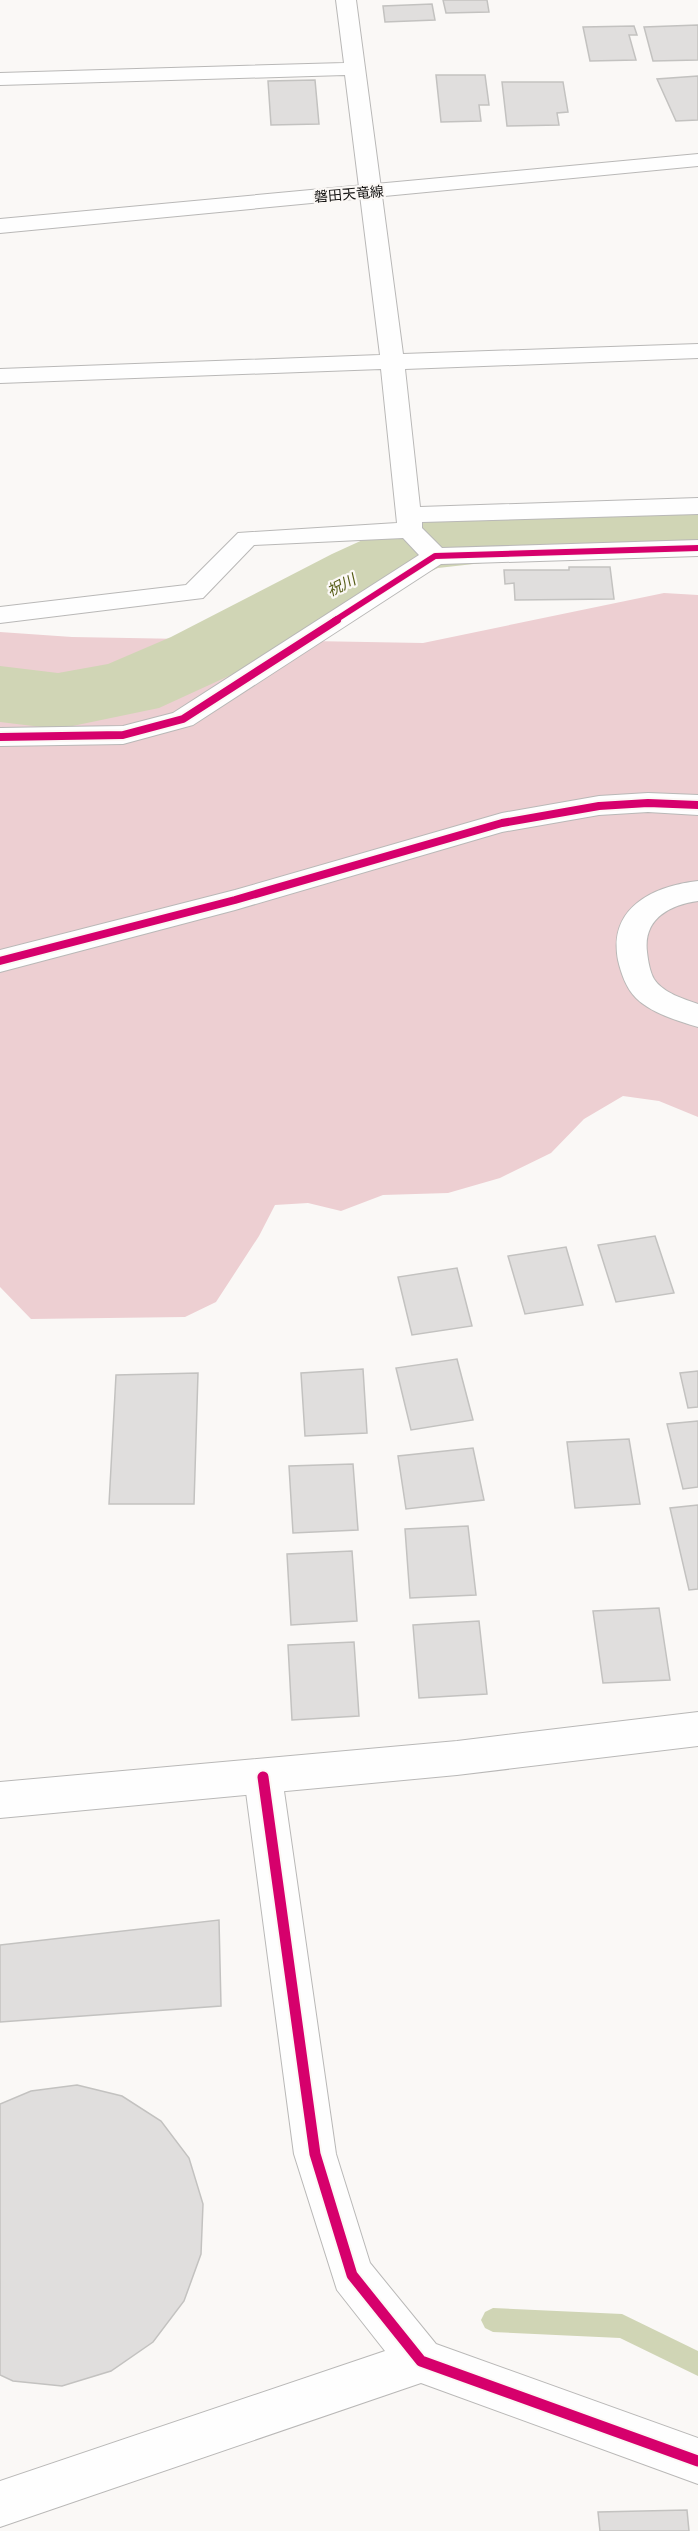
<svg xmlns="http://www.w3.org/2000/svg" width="698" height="2531" viewBox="0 0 698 2531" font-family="'IBM Plex Sans','Noto Sans JP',sans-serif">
<rect width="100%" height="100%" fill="#faf8f6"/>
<path fill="#edcfd2" d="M 664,593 L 698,595 L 698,1117 L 659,1101 L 623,1096 L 584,1119 L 551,1153 L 500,1178 L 448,1193 L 383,1195 L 341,1211 L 308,1203 L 275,1205 L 259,1236 L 216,1302 L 185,1317 L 31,1319 L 0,1287 L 0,632 L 72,637 L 423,643 Z"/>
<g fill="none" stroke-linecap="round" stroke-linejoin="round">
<path fill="#d0d5b5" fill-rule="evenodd" d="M 493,2308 L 622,2314 L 698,2351 L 698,2376 L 620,2338 L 493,2332 L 485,2328 L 481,2320 L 485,2312 Z"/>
<path fill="#d0d5b5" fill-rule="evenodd" d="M 698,504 L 698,554 L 509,560 L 438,568 L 390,590 L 231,675 L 159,708 L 58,729 L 0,722 L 0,666 L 58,673 L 108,664 L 171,637 L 332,554 L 391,527 L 420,520 L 509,510 Z"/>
</g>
<g fill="#e0dedd" stroke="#c3c2c0" stroke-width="1.5">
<path d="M 443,0 L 487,0 L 489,12 L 446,13 Z"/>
<path d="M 432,4 L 435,20 L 385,22 L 383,6 Z"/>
<path d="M 698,25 L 698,60 L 653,61 L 644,27 Z"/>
<path d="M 634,26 L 637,35 L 629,35 L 636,60 L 590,61 L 583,27 Z"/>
<path d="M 436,75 L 485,75 L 489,105 L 479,105 L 481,121 L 441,122 Z"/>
<path d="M 698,76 L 698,120 L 676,121 L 657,79 Z"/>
<path d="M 315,80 L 319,124 L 271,125 L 268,81 Z"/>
<path d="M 502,82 L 563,82 L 568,112 L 557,113 L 559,125 L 507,126 Z"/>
<path d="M 569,567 L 610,567 L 614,599 L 515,600 L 514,583 L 505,584 L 504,570 L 569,570 Z"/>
<path d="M 655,1236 L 674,1293 L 616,1302 L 598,1245 Z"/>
<path d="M 566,1247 L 583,1305 L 525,1314 L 508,1256 Z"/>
<path d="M 457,1268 L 472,1326 L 412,1335 L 398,1277 Z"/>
<path d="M 457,1359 L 473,1420 L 411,1430 L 396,1368 Z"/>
<path d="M 363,1369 L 367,1433 L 305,1436 L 301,1373 Z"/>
<path d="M 698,1371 L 698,1407 L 688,1408 L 680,1373 Z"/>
<path d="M 198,1373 L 194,1504 L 109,1504 L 116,1375 Z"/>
<path d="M 698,1421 L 698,1487 L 683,1489 L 667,1424 Z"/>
<path d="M 629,1439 L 640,1504 L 575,1508 L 567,1442 Z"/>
<path d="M 473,1448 L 484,1500 L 406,1509 L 398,1456 Z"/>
<path d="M 353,1464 L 358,1530 L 293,1533 L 289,1466 Z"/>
<path d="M 698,1505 L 698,1589 L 689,1590 L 670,1508 Z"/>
<path d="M 468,1526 L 476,1595 L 410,1598 L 405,1529 Z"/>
<path d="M 352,1551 L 357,1621 L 291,1625 L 287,1554 Z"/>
<path d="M 659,1608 L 670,1680 L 603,1683 L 593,1611 Z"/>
<path d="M 479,1621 L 487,1694 L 419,1698 L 413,1625 Z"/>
<path d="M 354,1642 L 359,1716 L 292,1720 L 288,1645 Z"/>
<path d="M 219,1920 L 221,2006 L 0,2022 L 0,1945 Z"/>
<path d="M 77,2085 L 122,2096 L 161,2121 L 189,2158 L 203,2204 L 201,2254 L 184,2301 L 153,2342 L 111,2371 L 62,2386 L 13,2381 L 0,2375 L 0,2104 L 31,2091 Z"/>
<path d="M 687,2510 L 689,2531 L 600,2531 L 598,2512 Z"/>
</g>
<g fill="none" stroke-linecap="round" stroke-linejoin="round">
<g stroke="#b9b8b7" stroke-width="2">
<g id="street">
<path d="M 336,0 L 356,0 L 403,354 L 698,344 L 698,358 L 405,369 L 420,507 L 698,498 L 698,514 L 422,522 L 422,528 L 442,548 L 698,540 L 698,556 L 441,564 L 193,725 L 123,744 L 0,746 L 0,728 L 123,726 L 173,713 L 419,555 L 403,538 L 254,545 L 203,598 L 0,623 L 0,607 L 186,585 L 238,533 L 397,523 L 381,369 L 0,383 L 0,369 L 380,355 L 345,75 L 0,85 L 0,73 L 344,63 Z"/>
<path d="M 263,1759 L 277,1765 L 282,1777 L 336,2154 L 370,2263 L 436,2344 L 698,2438 L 698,2484 L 421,2383 L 0,2527 L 0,2481 L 385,2351 L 337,2290 L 294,2154 L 244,1777 L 249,1765 Z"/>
</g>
</g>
<g stroke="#b9b8b7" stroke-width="2">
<g id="secondary">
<path d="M 648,793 L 698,795 L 698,815 L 648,812 L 599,815 L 502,832 L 235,910 L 0,972 L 0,950 L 235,890 L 502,813 L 599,796 Z"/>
<path d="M 698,881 L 698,901 C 669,905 643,919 647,952 C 648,961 650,972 654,979 C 663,993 684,999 698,1004 L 698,1027 C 678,1021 651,1013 636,998 C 626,988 621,973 618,960 C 608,907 654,886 698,881 Z"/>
<path d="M 698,1712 L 698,1746 L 457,1775 L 0,1818 L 0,1782 L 457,1741 Z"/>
</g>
</g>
<g stroke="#b9b8b7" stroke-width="2">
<path id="primary" d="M 698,154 L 698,166 L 0,233 L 0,219 Z"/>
</g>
<use href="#street" fill="#fefefe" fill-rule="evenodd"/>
<use href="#secondary" fill="#fefefe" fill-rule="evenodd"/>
<use href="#primary" fill="#fefefe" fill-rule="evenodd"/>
<g stroke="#fbf8f5" stroke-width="8">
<path id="cycleway-far2" d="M 334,621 L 435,556 L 698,548"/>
</g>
<g stroke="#fbf8f5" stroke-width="12">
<g id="cycleway-far1">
<path d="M 0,737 L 123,735 L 183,719 L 337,620"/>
<path d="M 0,961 L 235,900 L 502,823 L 599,806 L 648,803 L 698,805"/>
</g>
</g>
<g stroke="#fbf8f5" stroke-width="15">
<path id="cycleway" d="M 263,1777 L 315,2154 L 352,2275 L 421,2361 L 698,2461"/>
</g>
<use href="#cycleway-far2" stroke="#d6006c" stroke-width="6"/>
<use href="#cycleway-far1" stroke="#d6006c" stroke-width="8"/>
<use href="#cycleway" stroke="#d6006c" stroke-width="11"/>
</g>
<g text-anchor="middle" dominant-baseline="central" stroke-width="4.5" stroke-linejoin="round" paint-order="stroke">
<g font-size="14" fill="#161514" stroke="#fbf8f5">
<text transform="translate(349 194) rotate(-5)">磐田天竜線</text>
</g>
<g font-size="15" font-style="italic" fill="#555c16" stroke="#fbf8f5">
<text transform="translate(341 585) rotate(-27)">祝川</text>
</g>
</g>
</svg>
